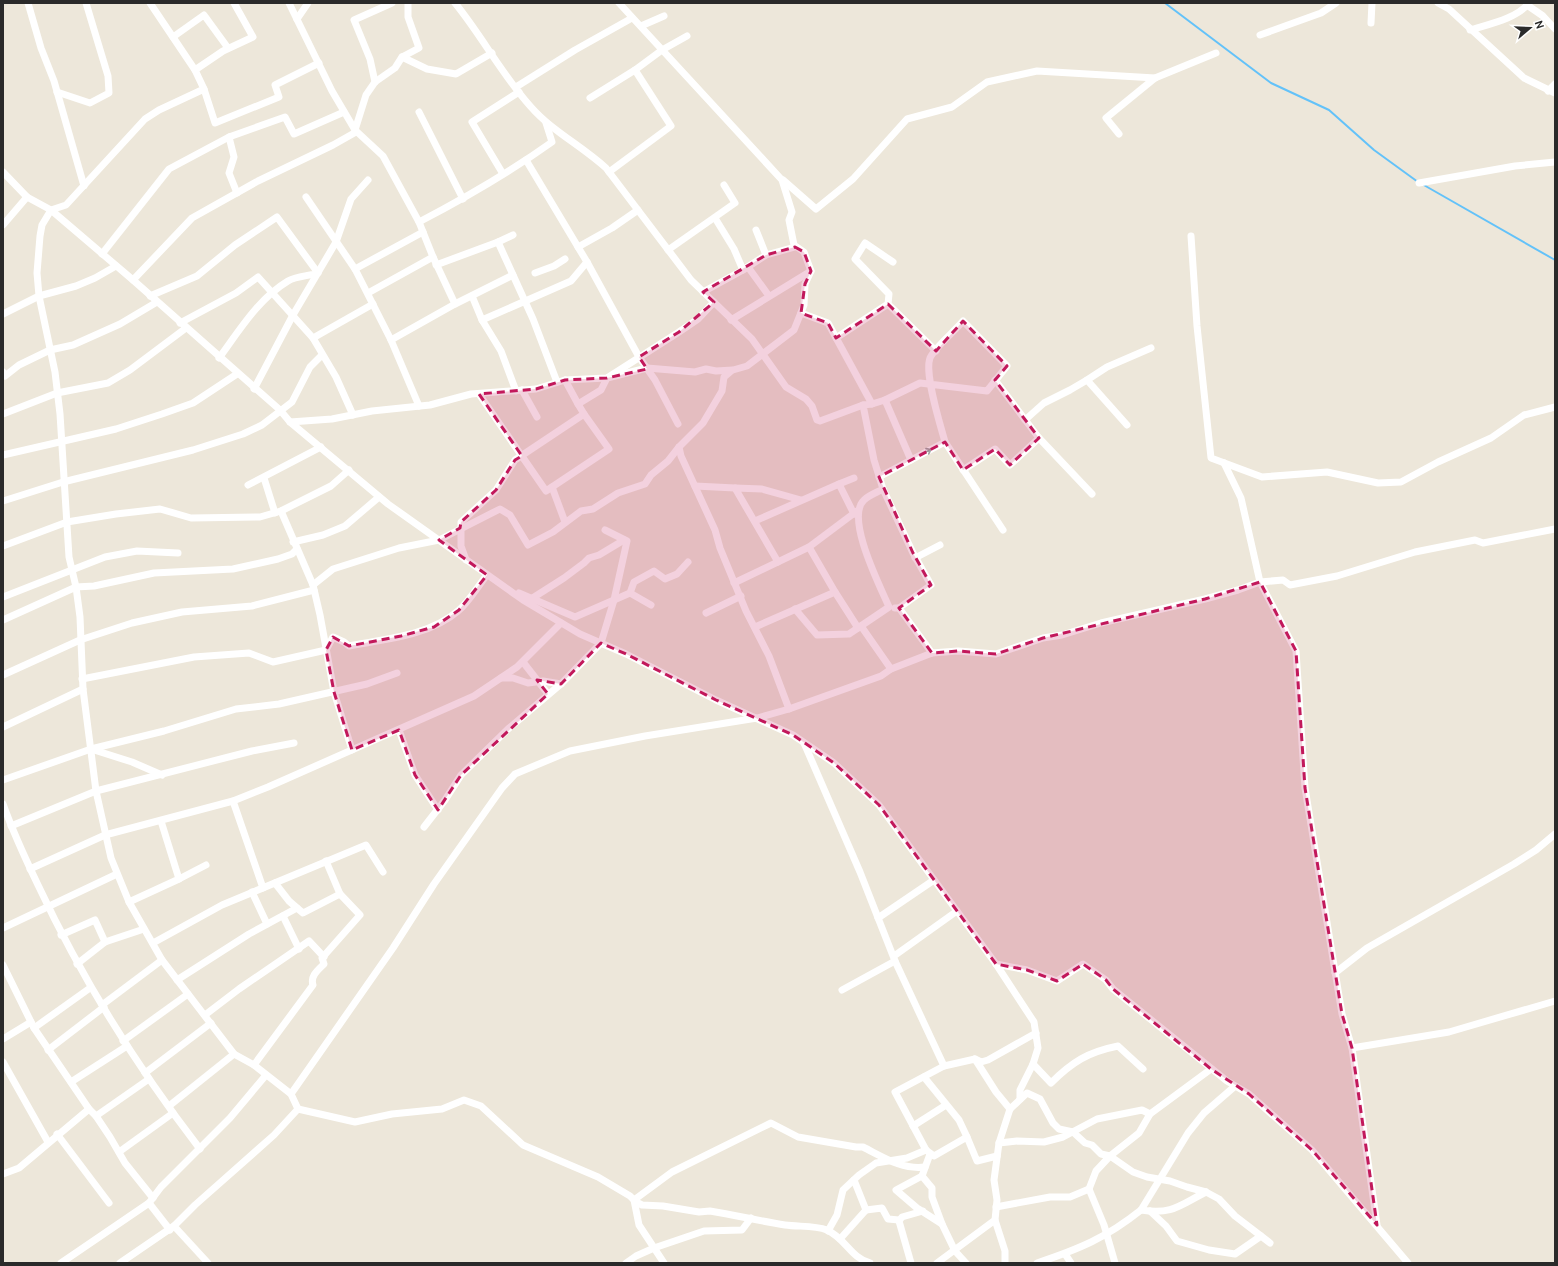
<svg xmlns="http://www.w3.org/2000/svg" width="1558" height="1266" viewBox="0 0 1558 1266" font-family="Cabin,sans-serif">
<rect width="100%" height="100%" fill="#ede7da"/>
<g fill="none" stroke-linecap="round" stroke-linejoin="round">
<g stroke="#63c2f9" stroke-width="2">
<path d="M 1165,3 L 1271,83 L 1329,110 L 1374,150 L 1418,182"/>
<path d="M 1422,184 L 1555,260"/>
</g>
<g stroke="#fff" stroke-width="7">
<path d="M 28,3 L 41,48 L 54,81 L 84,186"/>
<path d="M 150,3 L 195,70 L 204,89 L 159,110 L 145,119 L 66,205 L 51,210 L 42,225 L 40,236 L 37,273 L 39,296 L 55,372 L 60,414 L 69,557 L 76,587 L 80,617 L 83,689 L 96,791 L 111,858 L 129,902 L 162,960 L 234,1054 L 254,1065 L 291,1094 L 298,1109"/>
<path d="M 289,3 L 332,91 L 355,130"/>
<path d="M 408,3 L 408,17 L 419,48 L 402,57 L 395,68 L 375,82 L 366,95 L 355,130 L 383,156 L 419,222 L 433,257 L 455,304"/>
<path d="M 455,3 C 482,36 502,75 531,107 C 552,131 582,146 606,168 L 691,280 L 752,339 L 786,387 L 806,399 L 812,406 L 817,420 L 820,421 L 863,405"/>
<path d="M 1438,3 L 1449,9 L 1524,78 L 1555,93"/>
<path d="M 1527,5 L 1543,16 L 1555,29"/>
<path d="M 297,19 L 308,3"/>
<path d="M 1371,23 L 1372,3"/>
<path d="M 641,26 L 664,16"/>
<path d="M 1470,30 C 1489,24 1516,19 1529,3"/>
<path d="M 1260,35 L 1321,13 L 1336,3"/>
<path d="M 173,37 L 204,15 L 228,48"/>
<path d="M 402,57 L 427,69 L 456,74 L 492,53"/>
<path d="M 195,70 L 223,51 L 253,37 L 234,3"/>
<path d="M 375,82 L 370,59 L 354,20 L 392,3"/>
<path d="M 516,87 L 575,50 L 632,18"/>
<path d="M 204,89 L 215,123 L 279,97 L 275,85 L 319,63"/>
<path d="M 1548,91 L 1555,84"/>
<path d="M 57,92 L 90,103 L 109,93 L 108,76 L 86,3"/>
<path d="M 590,98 L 635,70 L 662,50 L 687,36"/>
<path d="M 419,112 L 463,199"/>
<path d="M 1119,134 L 1106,118 L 1155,78 L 1216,53"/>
<path d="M 526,160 L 587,262 L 639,357 L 655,380 L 678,424"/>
<path d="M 3,172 L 27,197 L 51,210 L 133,280 L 280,410 L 290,422 L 388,504 L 523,600 L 580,634 L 626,654 L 716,700 L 793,735 L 834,763 L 879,805 L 996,964 L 1034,1022 L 1038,1048 L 1033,1064 L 1020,1090 L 1020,1099"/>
<path d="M 609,172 L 671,126 L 635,70"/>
<path d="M 503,174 L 472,122 L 519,92"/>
<path d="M 783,180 L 816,209 L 853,179 L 907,119 L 952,107 L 987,82 L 1037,71 L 1155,78"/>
<path d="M 1419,183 L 1515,166 L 1555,162"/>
<path d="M 237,193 L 229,173 L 234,157 L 229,137 L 285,117 L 294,134 L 344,112"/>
<path d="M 306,197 L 355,269 L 391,340 L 419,406"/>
<path d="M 419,222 C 465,198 510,172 552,142 L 546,123"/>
<path d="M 3,225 L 27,197"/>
<path d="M 1191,236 L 1197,326 L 1211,458 L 1262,477 L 1327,472 L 1378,483 L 1401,482 L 1438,462 L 1491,438 L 1524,415 L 1555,407"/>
<path d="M 498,242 L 533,319 L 557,382"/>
<path d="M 578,247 L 612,228 L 638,210"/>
<path d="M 668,250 L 735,203 L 724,185"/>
<path d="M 102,254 L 169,169 L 229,137"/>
<path d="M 766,255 L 795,247"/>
<path d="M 436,265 L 498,242 L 513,235"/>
<path d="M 748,267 L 769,296"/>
<path d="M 355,269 L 423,232"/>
<path d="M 743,270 L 766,255 L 756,230"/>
<path d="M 535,273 L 554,266 L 565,259"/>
<path d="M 133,280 L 192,218 L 258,181 L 333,145 L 356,132"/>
<path d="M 703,292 L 743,270 L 734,249 L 715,218"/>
<path d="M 368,293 L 433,257"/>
<path d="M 150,296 L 197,276 L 235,245 L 277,217 L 318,273 C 309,276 296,276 288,281 C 258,299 239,331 219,358"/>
<path d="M 472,296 L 482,320 L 501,351 L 516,391"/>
<path d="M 888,304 L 889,294 L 855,259 L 865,243 L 893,262"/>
<path d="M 3,314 L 39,296 L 76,286 L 95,278 L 116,266"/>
<path d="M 482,320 L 571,281 L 587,262"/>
<path d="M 731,320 L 811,271"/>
<path d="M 180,323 L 236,293 L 258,277 L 313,338 L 336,377 L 353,415"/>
<path d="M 313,338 L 373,304"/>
<path d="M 836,338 L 888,304 L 936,351"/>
<path d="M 391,340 L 455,304 L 513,275"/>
<path d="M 3,372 L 5,376 L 19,365 L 50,350 L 73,345 L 120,324 L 157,302"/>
<path d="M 565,380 L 578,404"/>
<path d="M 1087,380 L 1107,367 L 1151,348"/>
<path d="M 254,389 L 293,315 L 336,242 L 351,199 L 368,180"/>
<path d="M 522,390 L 537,417"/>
<path d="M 479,394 L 546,491 L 609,449 L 584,414"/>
<path d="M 885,400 L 920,383 L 987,391 L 1007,366 L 963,321 C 956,330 934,348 930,358 C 924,373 940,424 945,442"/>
<path d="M 872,404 L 885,400 L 911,460"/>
<path d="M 3,414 L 57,393 L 108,383 L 130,370 L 186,328"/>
<path d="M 1025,420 L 1044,403 L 1070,390 L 1087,380 L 1127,425"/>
<path d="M 290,422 L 332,419 L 372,411 L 430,405 L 471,394 L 536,389 L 565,380 L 607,378 L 679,332 L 698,319 L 714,302"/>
<path d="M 1039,438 L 1092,494"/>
<path d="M 679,447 L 681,456 L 715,530 L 720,548 L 746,611 L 769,656 L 789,709"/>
<path d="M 3,455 L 116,429 L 162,414 L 193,403 L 237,374"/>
<path d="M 1224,463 L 1241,498 L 1260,582 L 1296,651 L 1305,788 L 1342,1014 L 1352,1048 L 1377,1225"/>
<path d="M 963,470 L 995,449 L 1010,465 L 1039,438 L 995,380"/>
<path d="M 879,477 L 945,442 L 1003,530"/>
<path d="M 264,478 L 275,513"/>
<path d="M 839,484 L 854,478"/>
<path d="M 248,485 L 321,447"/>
<path d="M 695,486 L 735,488"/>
<path d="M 552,487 L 565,522"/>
<path d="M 883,489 L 913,553 L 931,585 L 899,608"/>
<path d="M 3,501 L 63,482 L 193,450 L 243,434 L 262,425 L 292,402 L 310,367 L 322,355"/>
<path d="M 281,511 L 313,585 L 320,615 L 334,692 L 352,750"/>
<path d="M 755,521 L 839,484 L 854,514"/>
<path d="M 293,542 L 323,535 L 345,526 L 379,497"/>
<path d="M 3,546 L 67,522 L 116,514 L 160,509 L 191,518 L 260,517 L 281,511 L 331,486 L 349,470"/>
<path d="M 809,547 L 857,511"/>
<path d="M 915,558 L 940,545"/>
<path d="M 466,560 L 461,546 L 461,522 L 496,490 L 515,460 L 584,414 L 578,404 L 601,390 L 607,378 L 647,368 L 695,372 L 706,369 L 716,371 L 733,370 L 747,366 L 794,330 L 804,305 L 805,284 L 811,271 L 804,252 L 794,245 L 789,220 L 792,212 L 782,180 L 619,3"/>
<path d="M 778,562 L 735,488 L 762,489 L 801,500"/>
<path d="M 734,583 L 809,547 L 835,592"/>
<path d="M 313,585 L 333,569 L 399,548 L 439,540 L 500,509 L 510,515 L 528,545 L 553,532 L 581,511 L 593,509 L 618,493 L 645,484 L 651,475 L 668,461 L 679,447 L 703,423 L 722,391 L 724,377 L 731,371"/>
<path d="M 519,593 L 575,617 L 630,593 L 634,582 L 654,571 L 665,579 L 677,574 L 688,562"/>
<path d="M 630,593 L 651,605"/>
<path d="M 3,597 L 105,557 L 137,551 L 178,553"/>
<path d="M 531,599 L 564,578 L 584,563 L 589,558 L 599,555 L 624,540"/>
<path d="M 895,608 L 899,608 L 932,653"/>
<path d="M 795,609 L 817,635 L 849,634 L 889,607 C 880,586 845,518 864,500 C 869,495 878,492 883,489 L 874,460 L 863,405 L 872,404 L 828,323 L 801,313"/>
<path d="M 706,613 L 741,596"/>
<path d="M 3,620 L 76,587 L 94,586 L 154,573 L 233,569 L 278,559 L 292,554 L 297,549"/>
<path d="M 755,627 L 835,592 L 858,628"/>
<path d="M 523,662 L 548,694"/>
<path d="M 891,669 L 932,653 L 958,651 L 996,654 L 1043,638 L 1062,635 L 1101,623 L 1205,599 L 1238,590 L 1260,582 L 1283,580 L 1290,585 L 1337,576 L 1415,552 L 1475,540 L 1483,543 L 1555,529"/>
<path d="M 3,675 L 80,640 L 132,623 L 182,612 L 252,606 L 314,590"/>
<path d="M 501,678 L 513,678 L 528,683 L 543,681 L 561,684"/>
<path d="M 82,679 L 194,657 L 249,653 L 273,662 L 326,650 L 333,637 L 344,642 L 349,646 C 385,639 429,636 458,611 C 469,602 478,586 487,575"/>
<path d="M 3,727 L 83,689"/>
<path d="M 399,730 L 415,775 L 438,810"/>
<path d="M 804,743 L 860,872 L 895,961 L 944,1066"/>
<path d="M 91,749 L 132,762 L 162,775"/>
<path d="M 3,780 L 91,749 L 164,731 L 236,709 L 279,704 L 367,684 L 397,673"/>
<path d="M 233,801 L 263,888"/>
<path d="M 3,804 C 13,832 25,858 38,885 C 82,979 137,1067 200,1149"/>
<path d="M 11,826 L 96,791 L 252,751 L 294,743"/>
<path d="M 424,827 L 445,800 L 461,775 L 508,729 L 562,683 L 601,643 L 614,600 L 627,541 L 605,530"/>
<path d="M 326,861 L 340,894"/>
<path d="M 30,869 L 105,835 L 233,801 L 268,787 L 474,696 L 517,667 L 561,623"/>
<path d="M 179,879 L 206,865"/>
<path d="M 275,883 L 289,901 L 297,908"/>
<path d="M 252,892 L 267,924"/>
<path d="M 129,902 L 179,879 L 161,821"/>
<path d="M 283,916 L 299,949"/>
<path d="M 878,918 L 934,880"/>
<path d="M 3,928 L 117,874"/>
<path d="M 61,935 L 95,920 L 105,942"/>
<path d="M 153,943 L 222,905 L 366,845 L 383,872"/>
<path d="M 894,956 L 957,911"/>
<path d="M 77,964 L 105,942 L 144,929"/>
<path d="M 996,964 L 1027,970 L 1057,981 L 1083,964 L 1106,980 L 1113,989 L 1227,1081 L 1249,1094 L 1312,1150 L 1408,1263"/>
<path d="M 3,965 L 34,1028 L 89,1109 L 96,1116 L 110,1137 L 125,1163 L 153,1198"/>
<path d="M 1335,973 L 1367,948 L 1514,864 L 1536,850 L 1555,834"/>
<path d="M 177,980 L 249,934 L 297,908 L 303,913 L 340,894 L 360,915 L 322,958 L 324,964 C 318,970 310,976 313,985 L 254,1065"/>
<path d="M 842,990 L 895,961"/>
<path d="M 102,1005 L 162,960"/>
<path d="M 205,1015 L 239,989 L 309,941 L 324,957"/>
<path d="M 34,1028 L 90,988"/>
<path d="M 3,1039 L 31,1022"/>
<path d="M 123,1041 L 188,994"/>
<path d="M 1352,1048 L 1449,1032 L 1555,1001"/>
<path d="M 48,1050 L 104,1007"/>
<path d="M 975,1059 L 981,1062 L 988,1060 L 1036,1033"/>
<path d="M 3,1062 L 48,1142"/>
<path d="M 1033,1064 L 1051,1083 C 1072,1062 1088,1052 1118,1046 L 1143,1069"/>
<path d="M 145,1073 L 211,1023"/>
<path d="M 924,1077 L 959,1120 L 967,1137"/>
<path d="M 71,1082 L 127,1046"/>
<path d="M 291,1094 L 393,948 L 434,884 L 502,788 L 515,774 L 570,751 L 645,736 L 757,718 L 789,709 L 881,676 L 891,669 L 861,626"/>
<path d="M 169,1106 L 234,1054"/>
<path d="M 96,1116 L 149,1079"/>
<path d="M 913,1126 L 946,1105"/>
<path d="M 57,1134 L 109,1203"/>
<path d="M 999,1143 L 1017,1141 L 1044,1142 L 1063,1137 L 1097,1119 L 1142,1110 L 1150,1114"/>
<path d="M 119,1152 L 173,1113"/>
<path d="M 930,1154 L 922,1176 L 896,1190 L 917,1208 L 942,1224 L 955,1251 L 966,1263"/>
<path d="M 997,1156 L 977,1161 L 967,1137 L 934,1156 L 926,1150 L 895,1092 L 944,1066 L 975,1059 L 996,1092 L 1010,1109"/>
<path d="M 3,1174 L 19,1168 L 89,1109"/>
<path d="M 922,1176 L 932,1188 L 932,1197 L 942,1224"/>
<path d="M 1089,1189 L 1104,1225 L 1115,1263"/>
<path d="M 149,1203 L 170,1230"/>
<path d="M 996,1207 L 1050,1197 L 1070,1197 L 1089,1189 L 1096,1171 L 1110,1156 L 1139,1133 L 1150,1114 L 1211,1069"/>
<path d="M 866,1210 L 882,1208 L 888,1219 L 899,1220"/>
<path d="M 1141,1210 L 1188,1133 L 1204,1113 L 1234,1087"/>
<path d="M 1150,1211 L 1166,1226 L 1177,1241 L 1209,1250 L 1235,1254 L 1261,1236"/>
<path d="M 995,1220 L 1005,1251 L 1005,1263"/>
<path d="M 174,1226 L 208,1263"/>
<path d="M 828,1231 L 837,1215 L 843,1190 L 859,1175 L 876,1163 L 907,1158 L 926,1150"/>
<path d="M 840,1239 L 866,1210 L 854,1180"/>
<path d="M 1065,1254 L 1071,1263"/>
<path d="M 61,1263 L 149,1203 L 161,1187 L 230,1118 L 266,1075"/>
<path d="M 120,1263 L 174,1226 L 195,1205 L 274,1135 L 298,1109 L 355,1122 L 392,1114 L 442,1109 L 464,1100 L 481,1106 L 523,1145 L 598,1177 L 630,1196 L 636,1202 L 642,1205 L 663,1206 L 699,1212 L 710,1211 C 735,1215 760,1221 785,1225 C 799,1227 814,1225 827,1230 C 845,1238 851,1258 870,1263"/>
<path d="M 626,1263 L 636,1256 L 654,1248 L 704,1231 L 742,1230 L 751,1218"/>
<path d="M 664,1263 L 639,1225 L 634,1200 L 672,1172 L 771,1123 L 798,1137 L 856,1147 L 863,1147 C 883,1157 902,1170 925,1167"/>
<path d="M 911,1263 L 899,1221 L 902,1217 L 923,1211"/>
<path d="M 937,1263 L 995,1220 L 997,1200 L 994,1180 L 999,1143 L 1010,1109 L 1027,1093 L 1040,1099 L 1053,1123 L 1059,1129 L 1073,1132 L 1085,1143 L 1092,1145 L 1101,1154 L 1110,1156 L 1133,1172 L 1147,1177 L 1170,1181 L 1187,1187 L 1206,1192 L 1219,1199 L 1235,1216 L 1270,1243"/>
<path d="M 1037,1263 C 1079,1249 1106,1238 1141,1210 C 1173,1215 1180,1205 1206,1192"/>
</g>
</g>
<defs><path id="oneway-shaft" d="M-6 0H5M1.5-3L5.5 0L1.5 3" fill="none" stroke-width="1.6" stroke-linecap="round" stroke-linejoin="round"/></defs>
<use stroke="#9f9f9f" href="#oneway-shaft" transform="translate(926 452) rotate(-28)"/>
<path fill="#c2185b" fill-opacity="0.2" stroke="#c2185b" stroke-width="3" stroke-dasharray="8 5" stroke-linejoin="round" d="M 795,247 L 804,252 L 811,271 L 805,284 L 801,313 L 828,323 L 836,338 L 888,304 L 936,351 L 963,321 L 1007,366 L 995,380 L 1039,438 L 1010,465 L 995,449 L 963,470 L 945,442 L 879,477 L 913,553 L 931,585 L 899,608 L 932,653 L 958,651 L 996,654 L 1043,638 L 1205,599 L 1260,582 L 1296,651 L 1305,788 L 1342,1014 L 1352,1048 L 1377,1225 L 1312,1150 L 1249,1094 L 1211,1069 L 1113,989 L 1106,980 L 1083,964 L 1057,981 L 1027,970 L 996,964 L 879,805 L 834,763 L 793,735 L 716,700 L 626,654 L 601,643 L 561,684 L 537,680 L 548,694 L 461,775 L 438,810 L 415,775 L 399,730 L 352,750 L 334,692 L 326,650 L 333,637 L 349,646 L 401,636 L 434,627 L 459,610 L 487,575 L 439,540 L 460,528 L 461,522 L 496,490 L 515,460 L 522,456 L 479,394 L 536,389 L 565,380 L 607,378 L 647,369 L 639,357 L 679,332 L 714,302 L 703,292 L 766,255 Z"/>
<rect width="1558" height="1266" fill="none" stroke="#2a2a2a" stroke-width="8"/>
<g transform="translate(1530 28) rotate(71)" stroke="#ffffff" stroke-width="3" paint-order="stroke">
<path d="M0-3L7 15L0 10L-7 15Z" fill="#2a2a2a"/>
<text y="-6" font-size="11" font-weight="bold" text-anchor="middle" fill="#2a2a2a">N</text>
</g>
</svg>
